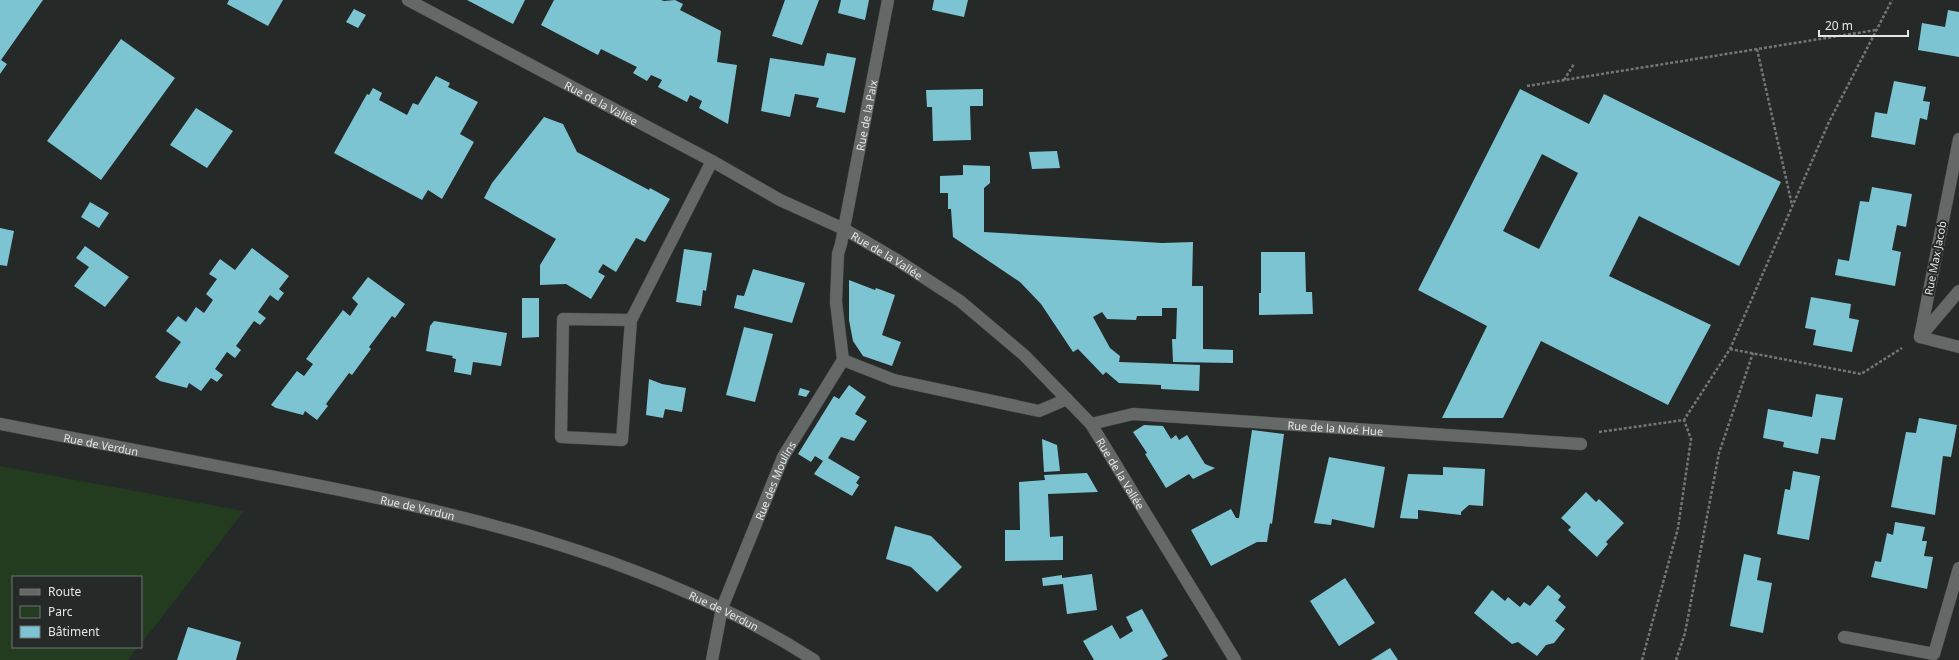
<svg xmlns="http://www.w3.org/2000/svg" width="1959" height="660" viewBox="0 0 1959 660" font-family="'Noto Sans',sans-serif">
<rect width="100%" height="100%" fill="#252928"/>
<path fill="#233b1e" d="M 0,466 L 244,511 L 141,644 L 141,577 L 13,577 L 13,647 L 138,647 L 128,660 L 0,660 Z"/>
<g fill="#7dc4d3" fill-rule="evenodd">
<path d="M 0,0 L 43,0 L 1,60 L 7,64 L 0,74 Z"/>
<path d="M 229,0 L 283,0 L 268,26 L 227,4 Z"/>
<path d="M 467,0 L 525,0 L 513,24 Z"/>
<path d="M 554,0 L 661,0 L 664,1 L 675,0 L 683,4 L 680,10 L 721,31 L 717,62 L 737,65 L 728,124 L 699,108 L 702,101 L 690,95 L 687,102 L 658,87 L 662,80 L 651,75 L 647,81 L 633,73 L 637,67 L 601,49 L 598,55 L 541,25 Z"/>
<path d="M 785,0 L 819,0 L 802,45 L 772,36 Z"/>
<path d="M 841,0 L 869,0 L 865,20 L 838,13 Z"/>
<path d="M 934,0 L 968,0 L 964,17 L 932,10 Z"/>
<path d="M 354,9 L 366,15 L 358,28 L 346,22 Z"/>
<path d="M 1948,10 L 1959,12 L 1959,57 L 1918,50 L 1922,23 L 1945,27 Z"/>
<path d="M 121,39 L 175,78 L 101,180 L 47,141 Z"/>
<path d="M 827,53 L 856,58 L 845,113 L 816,107 L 819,98 L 795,94 L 790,117 L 761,111 L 770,58 L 824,66 Z"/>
<path d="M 436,76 L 450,83 L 448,87 L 478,102 L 460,134 L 474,142 L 442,199 L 428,190 L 422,200 L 334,153 L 367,94 L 369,95 L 373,88 L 382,93 L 379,100 L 407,115 L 413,103 L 418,105 Z"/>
<path d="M 1894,81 L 1926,87 L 1923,101 L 1930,102 L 1927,120 L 1920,118 L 1915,145 L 1871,137 L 1875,112 L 1887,114 Z"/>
<path d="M 983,89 L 983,106 L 970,106 L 971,140 L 933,141 L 932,107 L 927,107 L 926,90 Z"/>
<path d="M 1520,89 L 1589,124 L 1604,94 L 1781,182 L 1739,266 L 1639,216 L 1609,276 L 1711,325 L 1668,405 L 1541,341 L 1503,418 L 1442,418 L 1487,326 L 1418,290 ZM 1542,154 L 1578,173 L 1539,249 L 1503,231 Z"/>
<path d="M 196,108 L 233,131 L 207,168 L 170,145 Z"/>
<path d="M 544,117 L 563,124 L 577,152 L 649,190 L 650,188 L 670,199 L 645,242 L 636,238 L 616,272 L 603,264 L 598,272 L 605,276 L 591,299 L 566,284 L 540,285 L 540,265 L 556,239 L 484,198 L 492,183 Z"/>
<path d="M 1057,151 L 1060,168 L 1032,169 L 1029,152 Z"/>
<path d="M 963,165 L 990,166 L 990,183 L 984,188 L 984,232 L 1162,243 L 1193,242 L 1192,286 L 1203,286 L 1203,349 L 1233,350 L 1233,363 L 1173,362 L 1172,339 L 1176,339 L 1177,308 L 1162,308 L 1162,316 L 1137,316 L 1136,320 L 1107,319 L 1102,312 L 1093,317 L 1110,348 L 1120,356 L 1119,362 L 1200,365 L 1199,391 L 1161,389 L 1161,385 L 1119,383 L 1106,372 L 1103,375 L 1078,349 L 1073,352 L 1041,304 L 1020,282 L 953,237 L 951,209 L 948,209 L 948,193 L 940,193 L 940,176 L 963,175 Z"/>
<path d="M 1872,187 L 1912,194 L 1906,227 L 1897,225 L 1892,250 L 1901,252 L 1895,286 L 1835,275 L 1838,259 L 1849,261 L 1860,201 L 1869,202 Z"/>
<path d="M 90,202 L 109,213 L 99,228 L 81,217 Z"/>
<path d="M 0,228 L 14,231 L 7,266 L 0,265 Z"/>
<path d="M 85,246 L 129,277 L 105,307 L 74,286 L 89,267 L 76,258 Z"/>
<path d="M 252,248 L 289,276 L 279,289 L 284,293 L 278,301 L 270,295 L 258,312 L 266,318 L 260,325 L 254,321 L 236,346 L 241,350 L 235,358 L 227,352 L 215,369 L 223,375 L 217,382 L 211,378 L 201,391 L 189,383 L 187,388 L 160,381 L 155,377 L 181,342 L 166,331 L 178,316 L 186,322 L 196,307 L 204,313 L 213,300 L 206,294 L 217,279 L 209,274 L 220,259 L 235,270 Z"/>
<path d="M 684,249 L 712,253 L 706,291 L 703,290 L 701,306 L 676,302 Z"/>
<path d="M 1261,252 L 1305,252 L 1306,292 L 1312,292 L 1313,314 L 1259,315 L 1259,293 L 1261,293 Z"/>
<path d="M 753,269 L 805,283 L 792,323 L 734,308 L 737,295 L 744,296 Z"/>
<path d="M 368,277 L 405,304 L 395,318 L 392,316 L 369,347 L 371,349 L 352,375 L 349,373 L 326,404 L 328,406 L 317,420 L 305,411 L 303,415 L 276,408 L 271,405 L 297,371 L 304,376 L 313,364 L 306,359 L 343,310 L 350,316 L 358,304 L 352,298 Z"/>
<path d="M 849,280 L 875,290 L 876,288 L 895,295 L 882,335 L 901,342 L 892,366 L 863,356 L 853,341 L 849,320 Z"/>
<path d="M 1811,297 L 1851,304 L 1849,318 L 1859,320 L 1852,352 L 1813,345 L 1816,330 L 1805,328 Z"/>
<path d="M 522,298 L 539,298 L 539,337 L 522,338 Z"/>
<path d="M 434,321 L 507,333 L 501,366 L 473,362 L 471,375 L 454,372 L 456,359 L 452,358 L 453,356 L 426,351 L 430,326 Z"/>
<path d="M 744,327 L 773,334 L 755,402 L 726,395 Z"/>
<path d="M 649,379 L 662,384 L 686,388 L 682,412 L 665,409 L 663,418 L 646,415 Z"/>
<path d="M 849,385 L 866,397 L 855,414 L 867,421 L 854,441 L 841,437 L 828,458 L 860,477 L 856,483 L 859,485 L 852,496 L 814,474 L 823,461 L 815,456 L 811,462 L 798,454 L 834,396 L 839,399 Z"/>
<path d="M 800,388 L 810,391 L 806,397 L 798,395 Z"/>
<path d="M 1816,394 L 1843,398 L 1835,440 L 1821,438 L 1818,454 L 1783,447 L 1784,442 L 1763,438 L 1768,409 L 1812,417 Z"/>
<path d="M 1919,418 L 1957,425 L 1951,457 L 1943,456 L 1935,515 L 1891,507 L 1906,432 L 1916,433 Z"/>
<path d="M 1144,425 L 1163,426 L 1171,439 L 1176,435 L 1179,440 L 1187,435 L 1205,464 L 1215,468 L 1193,479 L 1189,474 L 1166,488 L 1145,454 L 1147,453 L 1133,432 Z"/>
<path d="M 1252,430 L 1284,434 L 1272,524 L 1270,523 L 1267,542 L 1257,542 L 1211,566 L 1191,530 L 1231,509 L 1236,518 L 1239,518 Z"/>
<path d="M 1042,439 L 1057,445 L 1060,471 L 1044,472 Z"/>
<path d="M 1329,457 L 1385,467 L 1374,528 L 1332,519 L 1331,525 L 1314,523 Z"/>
<path d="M 1443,467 L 1485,469 L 1483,506 L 1469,505 L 1461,512 L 1461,515 L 1418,510 L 1418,519 L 1400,518 L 1408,474 L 1443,475 Z"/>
<path d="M 1793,471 L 1820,476 L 1809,540 L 1777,534 L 1785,489 L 1790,490 Z"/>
<path d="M 1087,473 L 1098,492 L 1048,494 L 1050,537 L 1063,536 L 1063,560 L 1005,561 L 1005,530 L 1020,530 L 1019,482 L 1045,480 L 1044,475 Z"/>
<path d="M 1586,492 L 1596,502 L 1599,499 L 1624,523 L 1606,542 L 1608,544 L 1597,557 L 1568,530 L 1571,527 L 1561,518 Z"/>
<path d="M 1895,522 L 1925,527 L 1922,541 L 1927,541 L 1924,556 L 1933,557 L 1927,589 L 1871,577 L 1875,561 L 1881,562 L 1887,533 L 1893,535 Z"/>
<path d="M 895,526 L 931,536 L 962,567 L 937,592 L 911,567 L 886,559 Z"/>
<path d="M 1744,554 L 1761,558 L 1757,580 L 1772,583 L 1763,633 L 1730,626 Z"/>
<path d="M 1092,574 L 1097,610 L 1067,614 L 1063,584 L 1043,586 L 1042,578 L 1062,575 L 1062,578 Z"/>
<path d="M 1345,578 L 1375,623 L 1339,646 L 1310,601 Z"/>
<path d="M 1548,585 L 1561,596 L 1558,600 L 1566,607 L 1555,621 L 1565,629 L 1554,643 L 1546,645 L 1537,656 L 1518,642 L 1512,644 L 1474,613 L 1492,590 L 1505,601 L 1508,597 L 1520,607 L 1524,602 L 1530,606 Z"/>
<path d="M 1142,609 L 1168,656 L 1161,660 L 1094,660 L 1083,641 L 1112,625 L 1120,639 L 1133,631 L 1126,617 Z"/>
<path d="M 188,627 L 241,642 L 236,660 L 177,660 Z"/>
<path d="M 1390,648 L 1398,660 L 1371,660 Z"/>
</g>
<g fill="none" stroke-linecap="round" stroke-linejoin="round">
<g stroke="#414444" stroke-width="13">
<g id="lane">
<path d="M 631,320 L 563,319 L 561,437 L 622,440 L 631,320 L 712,161"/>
<path d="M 1920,337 L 1959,291"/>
</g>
</g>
<g stroke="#414444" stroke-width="13">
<g id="street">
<path d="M 1959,139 L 1920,337 L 1959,347"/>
<path d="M 843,360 L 894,380 L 1039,411 L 1067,399"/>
<path id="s1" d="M 1091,424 L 1133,414 L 1581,444"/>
<path d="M 1844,637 L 1934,654 L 1959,568"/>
<path id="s2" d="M 712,660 L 722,608 L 783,457 L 843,360 L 836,302 L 838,254 L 841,244 L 888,0"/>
</g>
</g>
<g stroke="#414444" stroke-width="13">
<g id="secondary">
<path id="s3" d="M 408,0 L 712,161 L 780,200 L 844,229 L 897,260 L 960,301 L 1024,355 L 1091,424 L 1235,660"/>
<path id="s4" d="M 0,424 C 90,442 180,459 269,476 C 458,512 650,555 814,660"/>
</g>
</g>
<g stroke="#737676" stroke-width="2.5" stroke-dasharray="3 2" stroke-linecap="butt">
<path d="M 1757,49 L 1792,205"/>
<path d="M 1564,80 L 1574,64"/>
<path d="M 1527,86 L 1876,30"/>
<path d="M 1730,349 L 1861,374 L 1902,348"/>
<path d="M 1599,432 L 1684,420 L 1730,349 L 1829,122 L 1892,0"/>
<path d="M 1642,660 L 1678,528 L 1691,439 L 1684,420"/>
<path d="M 1676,660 L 1685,633 L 1719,453 L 1753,353"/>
</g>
<use href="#lane" stroke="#646968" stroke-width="12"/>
<use href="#street" stroke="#646968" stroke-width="12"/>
<use href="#secondary" stroke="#646968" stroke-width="12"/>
</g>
<g text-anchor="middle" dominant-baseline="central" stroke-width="4" stroke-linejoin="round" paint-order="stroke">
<g font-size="11" fill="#e4e6e6" stroke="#252928">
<text stroke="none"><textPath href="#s3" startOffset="219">Rue de la Vallée</textPath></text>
<text stroke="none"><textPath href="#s2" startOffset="578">Rue de la Paix</textPath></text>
<text stroke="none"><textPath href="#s3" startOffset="543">Rue de la Vallée</textPath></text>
<text transform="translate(1935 258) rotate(-79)">Rue Max Jacob</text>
<text stroke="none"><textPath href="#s1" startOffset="246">Rue de la Noé Hue</textPath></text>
<text stroke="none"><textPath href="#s4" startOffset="103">Rue de Verdun</textPath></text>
<text stroke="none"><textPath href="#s3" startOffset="867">Rue de la Vallée</textPath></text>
<text stroke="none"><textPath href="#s2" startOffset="191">Rue des Moulins</textPath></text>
<text stroke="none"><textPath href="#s4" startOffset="426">Rue de Verdun</textPath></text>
<text stroke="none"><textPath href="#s4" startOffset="750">Rue de Verdun</textPath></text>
</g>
</g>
<rect x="12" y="576" width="130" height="72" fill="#252928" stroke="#717574"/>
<rect x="20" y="589" width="20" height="6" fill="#646968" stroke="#717574"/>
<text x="48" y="596" font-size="12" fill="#e4e6e6">Route</text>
<rect x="20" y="606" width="20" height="12" fill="#233b1e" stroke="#717574"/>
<text x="48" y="616" font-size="12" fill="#e4e6e6">Parc</text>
<rect x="20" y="626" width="20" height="12" fill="#7dc4d3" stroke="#717574"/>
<text x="48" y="636" font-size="12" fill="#e4e6e6">Bâtiment</text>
<path d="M1819 30v6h89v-6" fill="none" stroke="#e4e6e6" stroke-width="2"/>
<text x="1825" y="30" font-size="12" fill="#e4e6e6" stroke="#252928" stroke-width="3" paint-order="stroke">20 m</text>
</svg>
